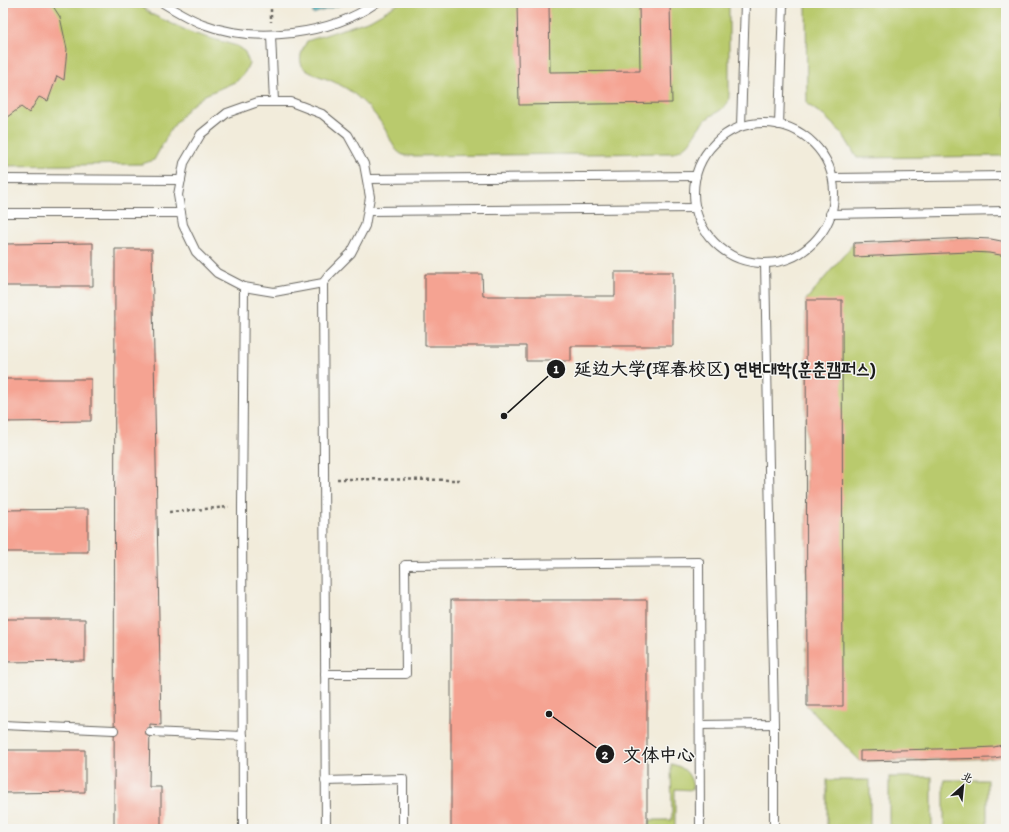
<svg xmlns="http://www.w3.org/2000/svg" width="1009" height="832" viewBox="0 0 1009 832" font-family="Itim,'LXGW WenKai TC','Poor Story',sans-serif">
<rect width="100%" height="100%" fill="#f6f6f2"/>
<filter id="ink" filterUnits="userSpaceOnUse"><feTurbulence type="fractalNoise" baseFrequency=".025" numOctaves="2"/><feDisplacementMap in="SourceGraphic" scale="8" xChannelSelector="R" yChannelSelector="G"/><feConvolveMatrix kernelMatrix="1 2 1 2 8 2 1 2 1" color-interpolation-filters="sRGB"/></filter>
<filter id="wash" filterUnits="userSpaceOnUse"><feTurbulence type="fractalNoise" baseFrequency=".012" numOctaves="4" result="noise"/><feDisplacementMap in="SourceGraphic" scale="16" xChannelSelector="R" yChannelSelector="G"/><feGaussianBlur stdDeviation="0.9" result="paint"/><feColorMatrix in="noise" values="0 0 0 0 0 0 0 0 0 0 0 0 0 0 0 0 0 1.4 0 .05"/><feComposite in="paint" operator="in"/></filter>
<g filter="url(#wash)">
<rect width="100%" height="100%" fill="#f2ecdb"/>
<g fill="#b9ca6d" stroke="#6a7344">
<path d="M 3,3 L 137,3 L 151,14 L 192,33 L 237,46 L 245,52 L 249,63 L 245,72 L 237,81 L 205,95 L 189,107 L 171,129 L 154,160 L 142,164 L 3,166 Z"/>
<path d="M 400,3 L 729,3 L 729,92 C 729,95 729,99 728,102 C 724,110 714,113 708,118 C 692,130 696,145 673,153 L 413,156 C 409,156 404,156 401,154 C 393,149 391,139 386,131 C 380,120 372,110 363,102 C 356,95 347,88 338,84 C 317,72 287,75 307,41 L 370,20 Z"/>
<path d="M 806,3 L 1006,3 L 1006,156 L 857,158 L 842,133 L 824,116 L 807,104 Z"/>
<path d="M 968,238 L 1006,242 L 1006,756 L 994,758 L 971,759 L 860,761 L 807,706 L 806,300 L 854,243 Z"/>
<path d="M 671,764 C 686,767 692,776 693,790 L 675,789 L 675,829 L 650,829 L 650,820 L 672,820 Z"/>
<rect x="889" y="777" width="43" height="52"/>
<rect x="827" y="780" width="43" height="49"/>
<rect x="944" y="780" width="43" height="49"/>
</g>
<path fill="#42b2bc" stroke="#2f676c" d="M 313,3 L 346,3 L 313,14 Z"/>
<g id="blocks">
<g fill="#f5a392">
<path d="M 3,3 L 51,3 L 60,17 L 67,49 L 64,80 L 57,76 L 48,101 L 39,97 L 29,113 L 21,107 L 3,120 Z"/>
<path d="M 517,3 L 549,3 L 550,72 L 640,71 L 639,3 L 670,3 L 672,103 L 519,105 Z"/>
<path d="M 968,238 L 991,239 L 1006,242 L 1006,256 L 989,253 L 969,252 L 854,257 L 854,243 Z"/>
<path d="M 93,243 L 93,286 L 3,286 L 3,244 Z"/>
<path d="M 115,249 L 152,249 L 161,725 L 150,724 L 149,787 L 161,787 L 161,829 L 114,829 Z"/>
<path d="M 615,272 L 673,272 L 673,346 L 571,346 L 571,361 L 526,361 L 526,346 L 425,346 L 425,274 L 482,274 L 483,296 L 615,296 Z"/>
<path d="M 806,300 L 842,300 L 843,706 L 807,706 Z"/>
<path d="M 3,379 L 91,379 L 91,421 L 3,422 Z"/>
<path d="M 88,509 L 88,552 L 3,552 L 3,510 Z"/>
<rect x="451" y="600" width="196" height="229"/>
<path d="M 3,619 L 85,619 L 85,661 L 3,662 Z"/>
<path d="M 1006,744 L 1006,756 L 994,758 L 860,761 L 860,751 L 973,748 L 994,747 Z"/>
<path d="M 3,750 L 85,750 L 85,792 L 3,793 Z"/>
</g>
</g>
</g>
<g filter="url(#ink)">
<use href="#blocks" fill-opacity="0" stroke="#67655f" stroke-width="1"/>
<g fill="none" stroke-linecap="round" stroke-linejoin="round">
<g stroke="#67655f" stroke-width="10">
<g id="service">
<path d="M 163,3 C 176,11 189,19 203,24 C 256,44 330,35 376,3"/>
<path d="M 271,35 L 274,102"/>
<path d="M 258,102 L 291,102 L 322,114 L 348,135 L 364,164 L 370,197 L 365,226 L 351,253 L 330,274 L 323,283 L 274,292 L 244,287 L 217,273 L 196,252 L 183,225 L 178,195 L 184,163 L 201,134 L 227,113 Z"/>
<circle cx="764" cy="193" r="70"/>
<path d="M 779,125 L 783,3"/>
<path d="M 741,126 L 745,3"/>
<path d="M 833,178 L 1006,176"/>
<path d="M 3,179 L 181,180"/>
<path d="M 367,179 L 696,176"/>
<path d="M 368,211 L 696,208"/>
<path d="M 3,213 L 181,213"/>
<path d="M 830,214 L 1006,211"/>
<path d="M 765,263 L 774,724 L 774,829"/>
<path d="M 323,283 L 326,829"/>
<path d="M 325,674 L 406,674 L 405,565 L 699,562 L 700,829"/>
<path d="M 3,725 L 114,730"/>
<path d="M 700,725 L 774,724"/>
<path d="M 150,732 L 243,736"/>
<path d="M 325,781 L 403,779 L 403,829"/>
<path d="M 243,829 L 242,506 L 244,287"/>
</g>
</g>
<g stroke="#67655f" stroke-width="2.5" stroke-dasharray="3 3" stroke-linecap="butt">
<path d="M 271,3 L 271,22"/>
<path d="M 337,479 L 461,480"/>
<path d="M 169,512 L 229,507"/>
</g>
<use href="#service" stroke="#fff" stroke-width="8"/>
</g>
</g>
<path fill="none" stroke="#1c1c1c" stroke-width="1.5" d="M504 416L556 369M549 714L605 754"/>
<g fill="#1c1c1c" stroke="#f6f6f2" stroke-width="1.5">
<circle cx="504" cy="416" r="4"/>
<circle cx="549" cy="714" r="4"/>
<circle cx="556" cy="369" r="10"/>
<circle cx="605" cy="754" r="10"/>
</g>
<g font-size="12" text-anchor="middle" font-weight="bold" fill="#fff">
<text x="556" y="373">1</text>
<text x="605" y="759">2</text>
</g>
<g font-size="18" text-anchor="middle" font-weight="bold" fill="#1c1c1c" stroke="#f6f6f2" stroke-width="3" stroke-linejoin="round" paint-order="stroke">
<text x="725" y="375">延边大学(珲春校区) 연변대학(훈춘캠퍼스)</text>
<text x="659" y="761">文体中心</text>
</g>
<rect width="1009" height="832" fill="none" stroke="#f6f6f2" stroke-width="16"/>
<g transform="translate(963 786) rotate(27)" stroke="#f6f6f2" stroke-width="3" paint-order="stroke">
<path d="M0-3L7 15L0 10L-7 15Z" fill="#1c1c1c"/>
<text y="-6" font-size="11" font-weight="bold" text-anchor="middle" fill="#1c1c1c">北</text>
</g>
</svg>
